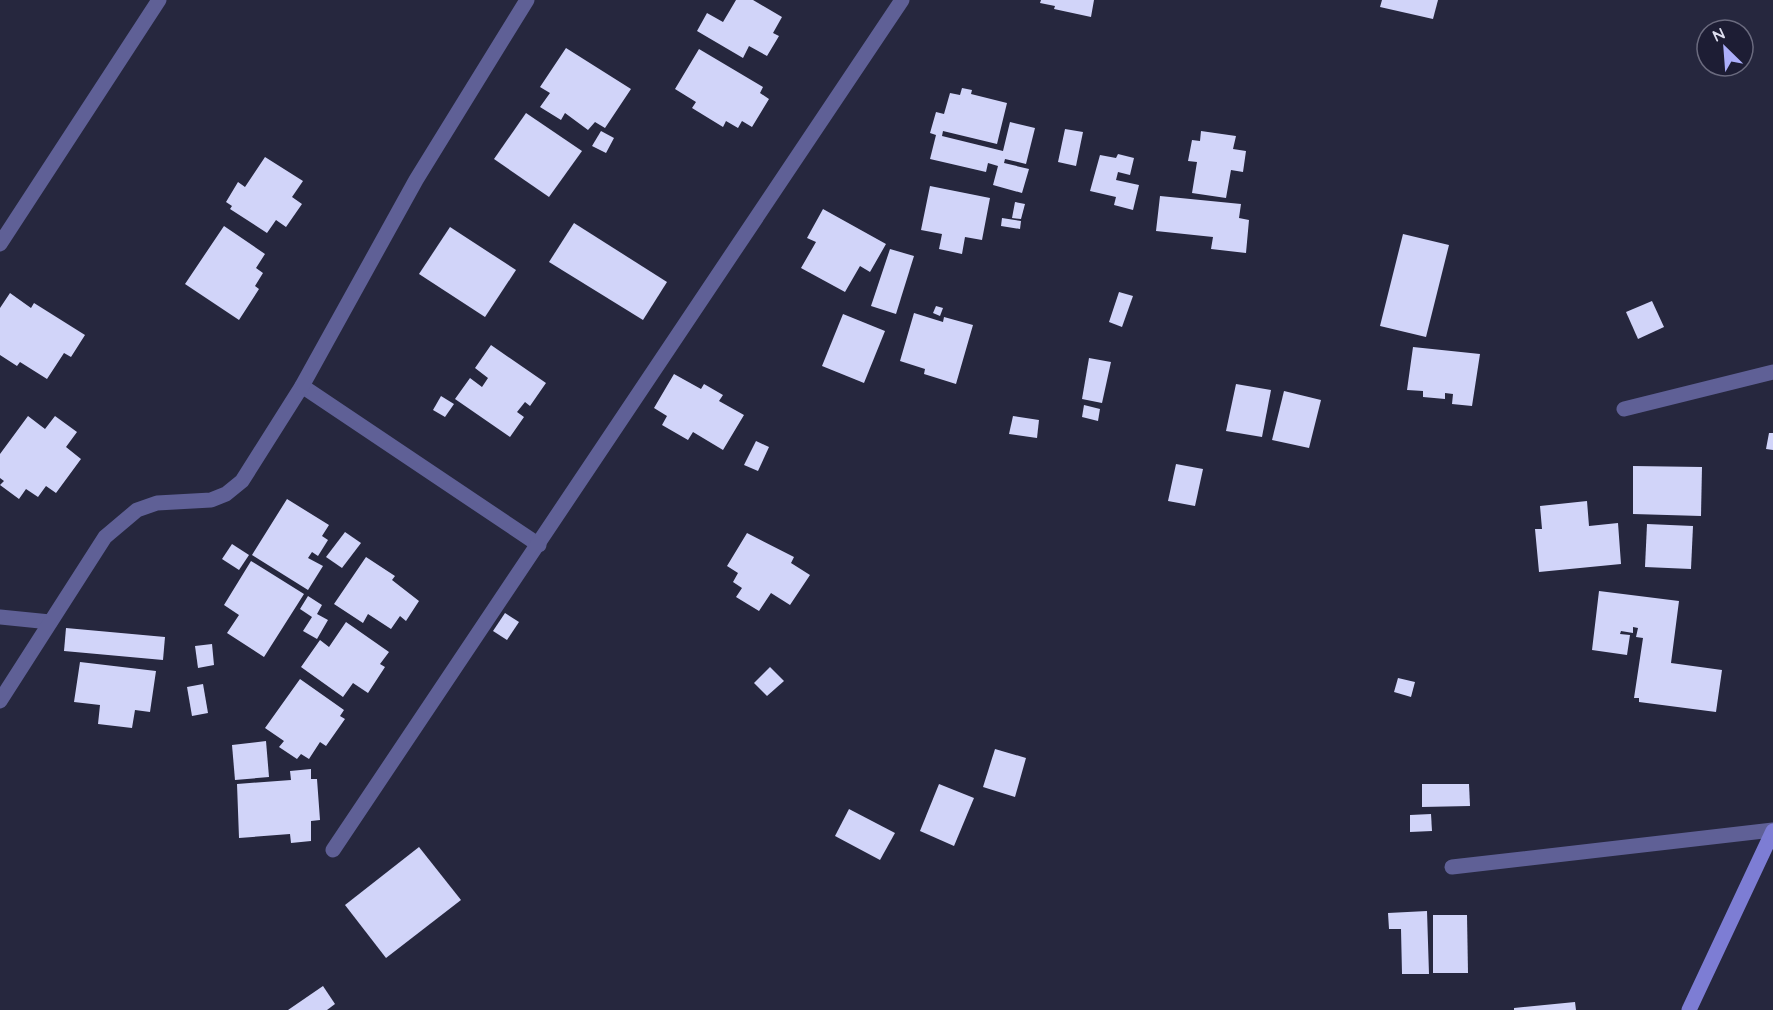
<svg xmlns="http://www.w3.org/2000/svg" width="1773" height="1010" viewBox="0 0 1773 1010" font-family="Quicksand,sans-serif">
<rect width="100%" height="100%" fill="#26273e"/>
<g fill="#d1d4f9">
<path d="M 736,0 L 753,0 L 782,17 L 773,33 L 779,36 L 767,56 L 749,46 L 743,58 L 697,31 L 707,13 L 723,22 Z"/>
<path d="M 1041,0 L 1094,0 L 1091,17 L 1054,9 L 1055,6 L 1040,3 Z"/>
<path d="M 1382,0 L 1438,0 L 1433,19 L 1380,7 Z"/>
<path d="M 566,48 L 631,89 L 605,128 L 595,122 L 588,130 L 565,113 L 561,120 L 540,107 L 550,93 L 540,87 Z"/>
<path d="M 699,49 L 763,87 L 760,93 L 769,99 L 752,127 L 742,121 L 738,128 L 726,121 L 723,127 L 692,108 L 696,102 L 675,89 Z"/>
<path d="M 962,88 L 972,90 L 971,94 L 1007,103 L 997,144 L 943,131 L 942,136 L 1003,151 L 1010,122 L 1035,128 L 1026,164 L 1005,159 L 1004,163 L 1029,169 L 1022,193 L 993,185 L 998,166 L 988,163 L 986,172 L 930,159 L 936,135 L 930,133 L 936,112 L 944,114 L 950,93 L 960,95 Z"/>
<path d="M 526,113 L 582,151 L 549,197 L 494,159 Z"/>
<path d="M 1065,129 L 1083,132 L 1076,166 L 1058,162 Z"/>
<path d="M 601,131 L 614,138 L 606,153 L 592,146 Z"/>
<path d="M 1201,131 L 1236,136 L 1233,149 L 1246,151 L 1243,172 L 1231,170 L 1226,198 L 1192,193 L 1197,162 L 1188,161 L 1192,140 L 1200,141 Z"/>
<path d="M 1118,154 L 1134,158 L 1130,175 L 1118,172 L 1116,180 L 1139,185 L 1133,210 L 1114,205 L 1116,197 L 1090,191 L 1100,155 L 1116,158 Z"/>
<path d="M 265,157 L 303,181 L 292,197 L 302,204 L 286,227 L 276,220 L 267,233 L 230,209 L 232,206 L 226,202 L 238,182 L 245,187 Z"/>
<path d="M 930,186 L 990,198 L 982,240 L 965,237 L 962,254 L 939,249 L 942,234 L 921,230 Z"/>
<path d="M 1160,196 L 1241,204 L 1239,218 L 1249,220 L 1246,253 L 1211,249 L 1213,237 L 1156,231 Z"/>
<path d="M 1015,202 L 1025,204 L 1021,219 L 1012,218 Z"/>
<path d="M 823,209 L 886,244 L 870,272 L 860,266 L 845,292 L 801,268 L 816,242 L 807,238 Z"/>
<path d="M 1002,218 L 1021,221 L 1020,229 L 1001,226 Z"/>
<path d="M 574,223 L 667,282 L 643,320 L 549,262 Z"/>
<path d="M 224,226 L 265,254 L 256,268 L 263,273 L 255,286 L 259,289 L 239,320 L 185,284 Z"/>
<path d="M 450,227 L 516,270 L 485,317 L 419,274 Z"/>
<path d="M 1403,234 L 1449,245 L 1426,337 L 1380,326 Z"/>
<path d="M 890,249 L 914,256 L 896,314 L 871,306 Z"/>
<path d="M 1119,292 L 1133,296 L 1122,327 L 1109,322 Z"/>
<path d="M 10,293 L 31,308 L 34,303 L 85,335 L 71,357 L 64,353 L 47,379 L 20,362 L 17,366 L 0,355 L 0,308 Z"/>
<path d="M 1652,301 L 1664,327 L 1638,339 L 1626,312 Z"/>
<path d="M 936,306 L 943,308 L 940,316 L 933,313 Z"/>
<path d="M 914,313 L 943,322 L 944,317 L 973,325 L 956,384 L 924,374 L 925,369 L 900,361 Z"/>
<path d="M 843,314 L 885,331 L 864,383 L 822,366 Z"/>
<path d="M 491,345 L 546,383 L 530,406 L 525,402 L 517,412 L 524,417 L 510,437 L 455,399 L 470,378 L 482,387 L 488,378 L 475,368 Z"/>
<path d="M 1413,347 L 1480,354 L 1472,406 L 1452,404 L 1453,394 L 1445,393 L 1445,399 L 1423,397 L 1423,391 L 1407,390 Z"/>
<path d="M 1089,358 L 1111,362 L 1102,403 L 1082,399 Z"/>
<path d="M 674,374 L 701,389 L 704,384 L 723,395 L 719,401 L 744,415 L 723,450 L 693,432 L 688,440 L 662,425 L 667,416 L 654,408 Z"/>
<path d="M 1236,384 L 1271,390 L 1262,437 L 1226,431 Z"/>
<path d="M 1284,391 L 1321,400 L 1309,448 L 1272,440 Z"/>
<path d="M 441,396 L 454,404 L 445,417 L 433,410 Z"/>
<path d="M 1084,405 L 1100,409 L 1098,421 L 1082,417 Z"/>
<path d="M 28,416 L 45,429 L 55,416 L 77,432 L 66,447 L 81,459 L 56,493 L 46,486 L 38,497 L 26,489 L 19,499 L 0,485 L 4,481 L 0,478 L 0,454 Z"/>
<path d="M 1013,416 L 1039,420 L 1037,438 L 1009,434 Z"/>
<path d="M 1769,433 L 1773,433 L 1773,450 L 1766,449 Z"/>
<path d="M 756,441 L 769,447 L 758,471 L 744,465 Z"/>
<path d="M 1176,464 L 1203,469 L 1195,506 L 1168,501 Z"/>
<path d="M 1633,466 L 1702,467 L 1701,516 L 1633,514 Z"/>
<path d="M 287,499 L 329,525 L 322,536 L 328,540 L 318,556 L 312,552 L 308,558 L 323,566 L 308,590 L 252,555 Z"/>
<path d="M 1587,501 L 1589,526 L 1618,523 L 1621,564 L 1539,572 L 1535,529 L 1542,529 L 1540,506 Z"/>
<path d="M 1647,524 L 1693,526 L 1691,569 L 1645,567 Z"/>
<path d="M 345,532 L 361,543 L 342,568 L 326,557 Z"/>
<path d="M 747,533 L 794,557 L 791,563 L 810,575 L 790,605 L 771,593 L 759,611 L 736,597 L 742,588 L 733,582 L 738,573 L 727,566 Z"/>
<path d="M 232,544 L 249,555 L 239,570 L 222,559 Z"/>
<path d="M 366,557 L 395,576 L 392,580 L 419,601 L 406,621 L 400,616 L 391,629 L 368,614 L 363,623 L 334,604 Z"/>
<path d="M 251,561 L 304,594 L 264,657 L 227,633 L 239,615 L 224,605 Z"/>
<path d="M 1599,591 L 1679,601 L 1671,663 L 1722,670 L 1716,712 L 1639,702 L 1639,698 L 1634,698 L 1643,638 L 1636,637 L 1638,628 L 1633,627 L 1633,633 L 1621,631 L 1620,634 L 1630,635 L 1627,655 L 1592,650 Z"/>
<path d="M 308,596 L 322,605 L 317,614 L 328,620 L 317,639 L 303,631 L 312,617 L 300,609 Z"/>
<path d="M 505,613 L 519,622 L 507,640 L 493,631 Z"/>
<path d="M 346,622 L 389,652 L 380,664 L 385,667 L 368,693 L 353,683 L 343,697 L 301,667 L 320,640 L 329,647 Z"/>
<path d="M 66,628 L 165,637 L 163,660 L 64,651 Z"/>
<path d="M 212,644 L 214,665 L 198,668 L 195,646 Z"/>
<path d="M 80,662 L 156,671 L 150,712 L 135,710 L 132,728 L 98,724 L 100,705 L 74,702 Z"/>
<path d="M 770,667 L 784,681 L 767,696 L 754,683 Z"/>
<path d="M 1398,678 L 1415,682 L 1411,697 L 1394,692 Z"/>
<path d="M 300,679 L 344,710 L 340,716 L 345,719 L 326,746 L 320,742 L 309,759 L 301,754 L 297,759 L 279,747 L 284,741 L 265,728 Z"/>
<path d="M 203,684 L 208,713 L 192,716 L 187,687 Z"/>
<path d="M 266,741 L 269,777 L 235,780 L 232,745 Z"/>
<path d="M 995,749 L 1026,758 L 1015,797 L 983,787 Z"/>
<path d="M 311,769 L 311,779 L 317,779 L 320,820 L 311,821 L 311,841 L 291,843 L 290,834 L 239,838 L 237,784 L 291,780 L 290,771 Z"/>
<path d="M 939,784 L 974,798 L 954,846 L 920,831 Z"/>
<path d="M 1422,784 L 1469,784 L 1470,806 L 1422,807 Z"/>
<path d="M 849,809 L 895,833 L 880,860 L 835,836 Z"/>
<path d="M 1431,814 L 1432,831 L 1410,832 L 1410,815 Z"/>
<path d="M 419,847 L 461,900 L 386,958 L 345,905 Z"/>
<path d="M 1427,911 L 1429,974 L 1402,974 L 1401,929 L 1389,929 L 1388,913 Z"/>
<path d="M 1433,915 L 1467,915 L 1468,973 L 1433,973 Z"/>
<path d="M 323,986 L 335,1004 L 327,1010 L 288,1010 Z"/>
<path d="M 1575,1002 L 1576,1010 L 1514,1010 L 1514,1008 Z"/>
</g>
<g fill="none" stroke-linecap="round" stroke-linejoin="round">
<g stroke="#5f6096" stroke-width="15">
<path d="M 0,244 L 159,0"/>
<path d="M 302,386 L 539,545"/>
<path d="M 1624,409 L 1773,372"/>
<path d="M 0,617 L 50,622"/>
<path d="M 0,701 L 105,537 L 137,510 L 157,503 L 211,500 L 226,494 L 242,481 L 302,386 L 416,180 L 527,0"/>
<path d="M 333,850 L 902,0"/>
<path d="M 1452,867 L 1773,830"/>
</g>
<path stroke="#7d7dd4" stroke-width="15" d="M 1689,1010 L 1773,831"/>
</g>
<g transform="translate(1725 48) rotate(335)"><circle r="28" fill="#1d1d34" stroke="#6a6a7e" stroke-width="1.5"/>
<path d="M0-4.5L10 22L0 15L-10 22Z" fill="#acaffb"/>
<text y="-9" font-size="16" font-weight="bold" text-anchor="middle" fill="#dddeee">N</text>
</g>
</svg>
